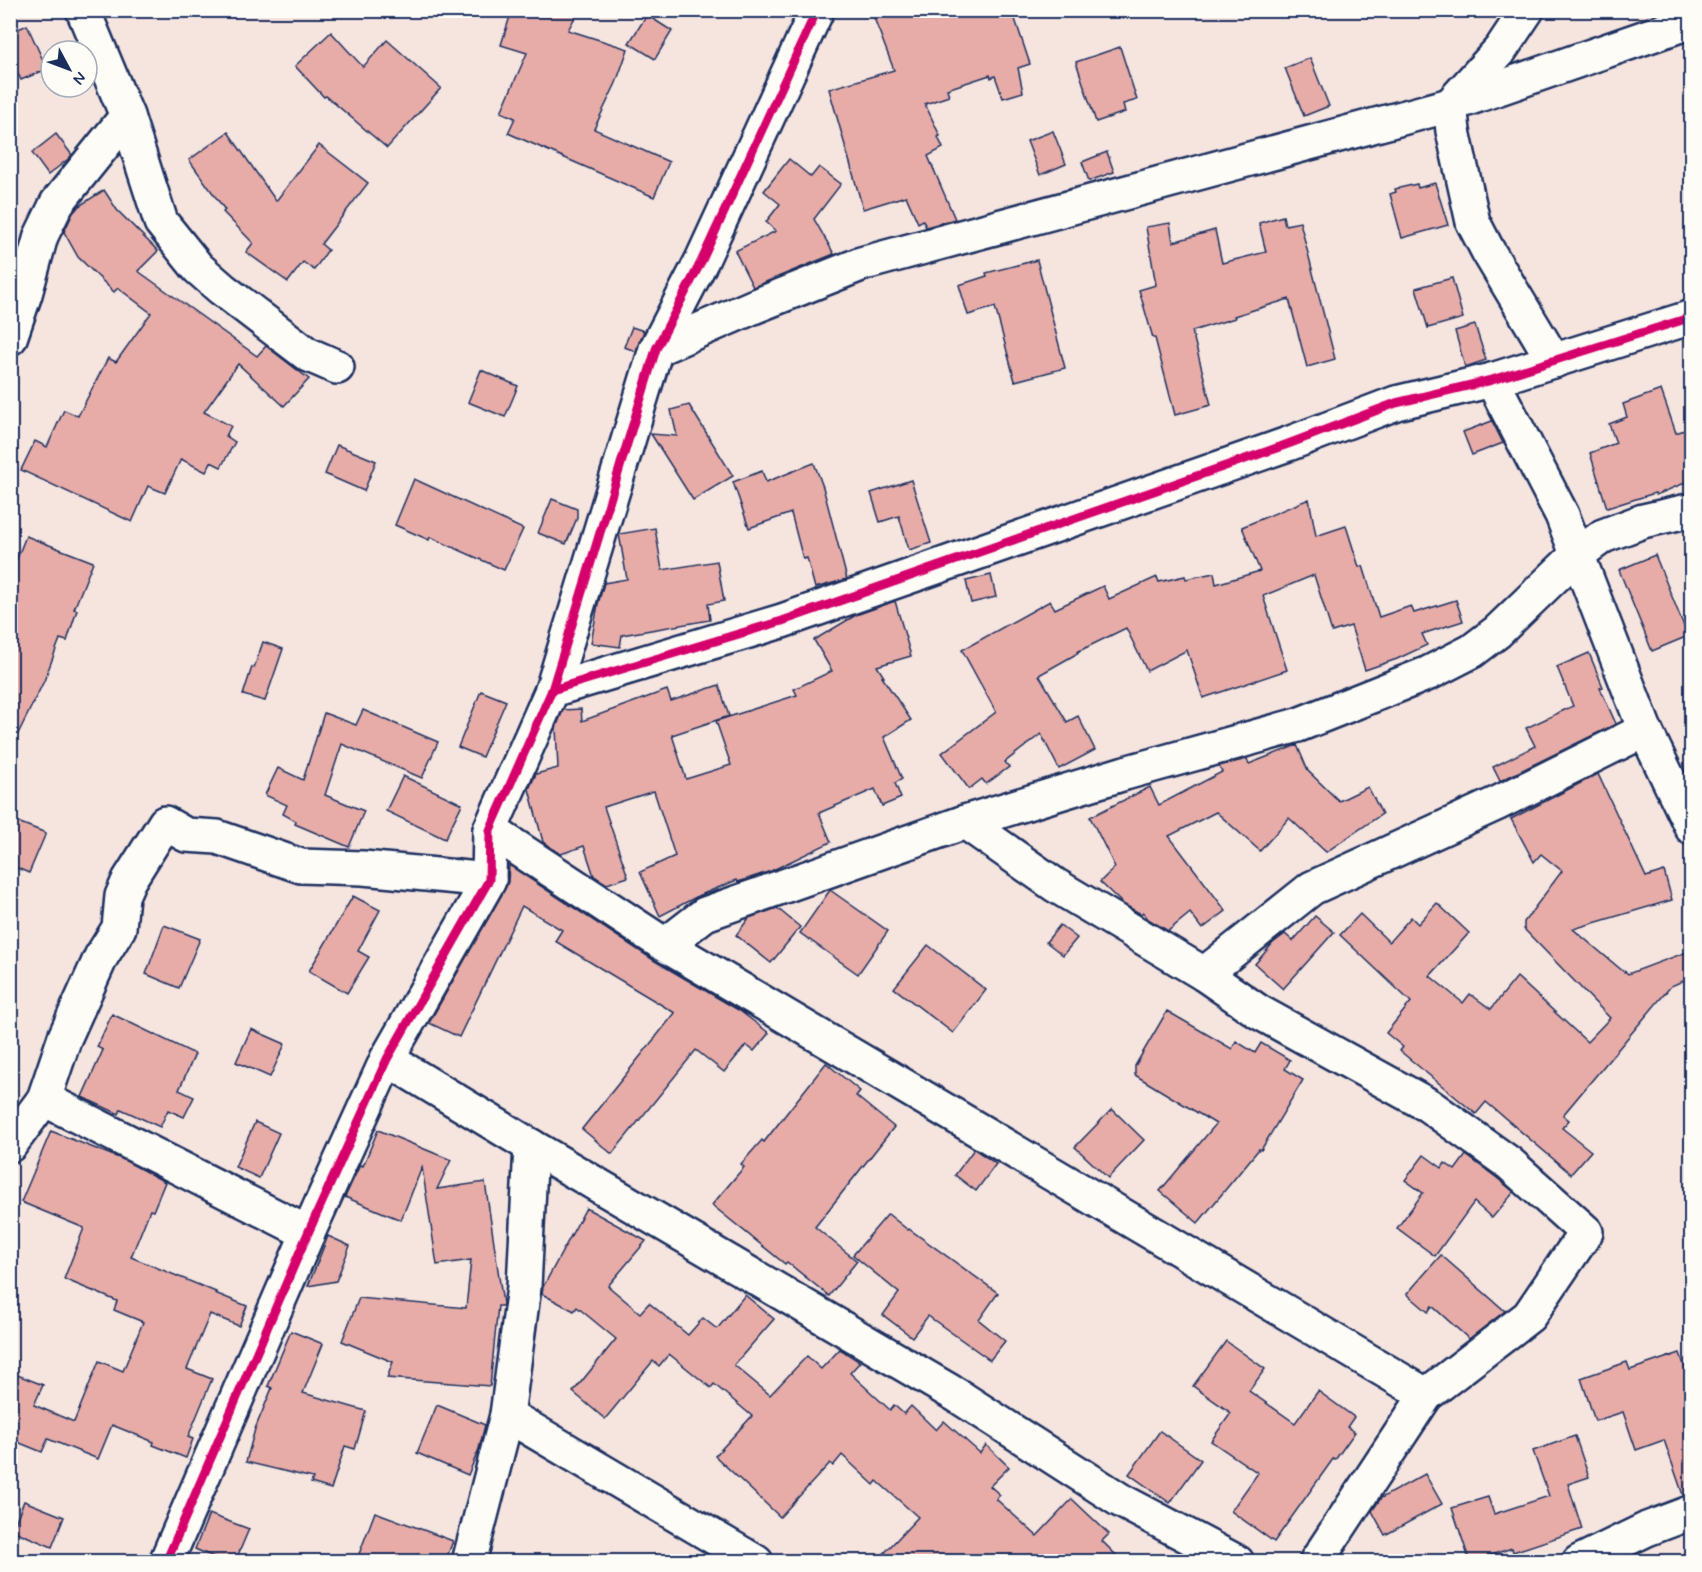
<svg xmlns="http://www.w3.org/2000/svg" width="1702" height="1572" viewBox="0 0 1702 1572" font-family="Mynerve,sans-serif">
<rect width="100%" height="100%" fill="#f6e4df"/>
<filter id="ink" filterUnits="userSpaceOnUse"><feTurbulence type="fractalNoise" baseFrequency=".0167" numOctaves="2"/><feDisplacementMap in="SourceGraphic" scale="12" xChannelSelector="R" yChannelSelector="G"/><feConvolveMatrix kernelMatrix="1 2 1 2 8 2 1 2 1" color-interpolation-filters="sRGB"/></filter>
<g filter="url(#ink)">
<g fill="#e7aca8" stroke="#1b2f5e" stroke-width="1.5">
<path d="M 512,10 L 579,10 L 568,30 L 628,49 L 616,83 L 594,129 L 669,162 L 654,197 L 508,133 L 515,118 L 501,112 L 527,53 L 501,45 Z"/>
<path d="M 871,10 L 1012,10 L 1030,64 L 1018,68 L 1023,92 L 1003,98 L 995,76 L 991,78 L 990,75 L 947,89 L 949,96 L 925,104 L 940,136 L 938,137 L 943,148 L 928,156 L 955,219 L 926,227 L 923,220 L 918,223 L 906,196 L 863,209 L 829,89 L 894,70 Z"/>
<path d="M 647,15 L 672,31 L 655,59 L 629,43 Z"/>
<path d="M 27,25 L 47,69 L 21,80 L 10,55 L 10,33 Z"/>
<path d="M 331,32 L 363,67 L 387,40 L 441,88 L 387,148 L 326,96 L 324,97 L 295,66 Z"/>
<path d="M 1120,47 L 1137,100 L 1123,104 L 1125,112 L 1096,122 L 1076,62 Z"/>
<path d="M 1310,58 L 1329,106 L 1304,116 L 1285,68 Z"/>
<path d="M 1053,131 L 1066,164 L 1040,175 L 1027,141 Z"/>
<path d="M 228,132 L 276,201 L 319,145 L 368,183 L 321,244 L 328,250 L 314,270 L 303,262 L 288,282 L 246,252 L 253,243 L 223,212 L 225,210 L 189,160 Z"/>
<path d="M 56,134 L 72,155 L 67,160 L 48,175 L 32,153 Z"/>
<path d="M 1107,152 L 1114,172 L 1089,181 L 1082,162 Z"/>
<path d="M 789,159 L 811,177 L 819,167 L 841,184 L 814,219 L 834,254 L 753,287 L 735,251 L 776,231 L 766,222 L 780,204 L 764,191 Z"/>
<path d="M 1435,183 L 1448,225 L 1402,238 L 1390,194 L 1396,192 L 1395,189 L 1417,184 L 1418,188 Z"/>
<path d="M 104,190 L 117,210 L 158,251 L 138,271 L 257,356 L 266,346 L 309,379 L 284,406 L 238,364 L 204,412 L 231,426 L 226,436 L 235,442 L 221,467 L 211,462 L 206,472 L 181,459 L 165,493 L 148,486 L 132,522 L 21,470 L 35,441 L 47,447 L 64,410 L 78,416 L 108,358 L 116,362 L 151,313 L 118,288 L 114,292 L 78,257 L 64,232 L 73,213 L 79,206 Z"/>
<path d="M 1283,216 L 1285,225 L 1300,222 L 1335,359 L 1307,367 L 1289,299 L 1234,316 L 1235,318 L 1192,331 L 1211,405 L 1175,415 L 1155,338 L 1153,338 L 1139,290 L 1156,285 L 1146,227 L 1170,223 L 1173,242 L 1215,230 L 1222,263 L 1266,252 L 1259,223 Z"/>
<path d="M 1037,260 L 1065,368 L 1015,381 L 995,307 L 968,315 L 959,285 L 987,276 L 986,273 Z"/>
<path d="M 1452,278 L 1463,318 L 1428,328 L 1416,288 Z"/>
<path d="M 1475,325 L 1486,360 L 1465,367 L 1455,331 Z"/>
<path d="M 632,327 L 644,331 L 636,351 L 624,347 Z"/>
<path d="M 481,370 L 518,386 L 505,417 L 468,402 Z"/>
<path d="M 1661,390 L 1676,433 L 1692,427 L 1692,480 L 1656,495 L 1655,493 L 1607,508 L 1590,453 L 1616,443 L 1609,424 L 1627,417 L 1623,404 Z"/>
<path d="M 689,405 L 733,476 L 693,500 L 651,434 L 677,436 L 671,410 Z"/>
<path d="M 1492,421 L 1503,443 L 1472,455 L 1463,432 Z"/>
<path d="M 337,445 L 376,461 L 364,491 L 325,474 Z"/>
<path d="M 814,463 L 823,487 L 847,579 L 815,588 L 807,558 L 803,559 L 791,513 L 749,528 L 733,482 L 762,471 L 766,482 Z"/>
<path d="M 414,479 L 523,529 L 504,570 L 430,537 L 429,540 L 395,525 Z"/>
<path d="M 911,480 L 931,543 L 909,550 L 899,516 L 880,522 L 871,493 Z"/>
<path d="M 552,499 L 577,509 L 577,518 L 566,544 L 538,533 Z"/>
<path d="M 1309,499 L 1316,536 L 1346,526 L 1359,567 L 1363,566 L 1379,617 L 1411,606 L 1414,613 L 1456,600 L 1463,621 L 1422,634 L 1427,645 L 1397,659 L 1365,670 L 1351,626 L 1332,632 L 1314,575 L 1263,596 L 1287,670 L 1203,698 L 1187,650 L 1147,671 L 1126,628 L 1077,652 L 1078,653 L 1039,675 L 1067,722 L 1078,716 L 1095,750 L 1059,769 L 1041,734 L 1005,762 L 1009,767 L 986,784 L 982,779 L 969,789 L 942,753 L 996,712 L 962,650 L 1050,601 L 1055,609 L 1103,586 L 1109,599 L 1157,577 L 1159,582 L 1185,576 L 1186,579 L 1214,573 L 1216,584 L 1260,571 L 1242,527 Z"/>
<path d="M 655,528 L 662,570 L 717,561 L 724,601 L 708,604 L 710,620 L 622,635 L 620,647 L 591,643 L 598,604 L 604,583 L 627,579 L 619,534 Z"/>
<path d="M 26,536 L 93,562 L 74,609 L 77,610 L 67,641 L 60,639 L 44,681 L 10,750 L 10,576 Z"/>
<path d="M 1655,555 L 1688,636 L 1652,651 L 1619,570 Z"/>
<path d="M 991,575 L 996,597 L 971,603 L 966,581 Z"/>
<path d="M 895,601 L 911,656 L 877,666 L 884,677 L 882,677 L 911,720 L 884,737 L 902,779 L 895,783 L 901,798 L 882,806 L 875,789 L 819,813 L 831,842 L 771,871 L 738,882 L 737,880 L 698,896 L 660,916 L 640,872 L 675,856 L 654,791 L 604,807 L 628,877 L 607,884 L 594,876 L 584,846 L 561,854 L 543,842 L 529,789 L 536,774 L 558,768 L 556,728 L 563,710 L 581,709 L 582,721 L 667,690 L 671,701 L 719,685 L 729,716 L 672,735 L 686,779 L 731,765 L 716,721 L 797,695 L 794,689 L 832,671 L 814,640 L 856,615 Z"/>
<path d="M 263,642 L 283,649 L 265,701 L 243,695 L 252,667 L 254,668 Z"/>
<path d="M 1589,653 L 1603,687 L 1600,688 L 1616,724 L 1500,781 L 1493,767 L 1535,746 L 1526,728 L 1573,706 L 1557,667 Z"/>
<path d="M 481,691 L 506,701 L 482,757 L 458,747 Z"/>
<path d="M 363,710 L 438,742 L 422,778 L 342,744 L 325,795 L 364,811 L 349,847 L 295,824 L 296,821 L 283,814 L 287,805 L 265,795 L 278,768 L 303,780 L 324,713 L 356,725 Z"/>
<path d="M 1297,745 L 1308,771 L 1339,801 L 1368,787 L 1382,814 L 1326,852 L 1289,818 L 1260,851 L 1216,812 L 1169,836 L 1226,911 L 1202,929 L 1190,913 L 1168,931 L 1148,919 L 1143,912 L 1141,914 L 1123,904 L 1100,882 L 1115,867 L 1090,817 L 1150,787 L 1159,805 L 1222,772 L 1219,766 L 1247,759 L 1249,764 Z"/>
<path d="M 1598,774 L 1646,877 L 1664,871 L 1672,900 L 1573,929 L 1624,972 L 1625,971 L 1628,974 L 1692,950 L 1692,977 L 1671,986 L 1563,1115 L 1569,1120 L 1562,1128 L 1591,1151 L 1571,1174 L 1486,1102 L 1476,1114 L 1400,1051 L 1403,1047 L 1386,1033 L 1411,1002 L 1340,935 L 1360,914 L 1389,942 L 1411,917 L 1418,924 L 1437,903 L 1469,933 L 1430,976 L 1463,1003 L 1470,994 L 1491,1009 L 1517,977 L 1587,1042 L 1610,1018 L 1524,929 L 1524,922 L 1562,871 L 1541,854 L 1534,862 L 1511,819 Z"/>
<path d="M 403,776 L 462,804 L 445,839 L 386,811 Z"/>
<path d="M 10,819 L 46,833 L 29,873 L 10,865 Z"/>
<path d="M 509,865 L 655,961 L 740,1011 L 769,1033 L 754,1051 L 746,1045 L 724,1072 L 696,1050 L 612,1154 L 582,1129 L 675,1013 L 555,941 L 562,930 L 522,906 L 459,1037 L 429,1023 L 505,889 L 508,882 Z"/>
<path d="M 830,890 L 888,931 L 858,974 L 800,933 Z"/>
<path d="M 353,896 L 380,910 L 358,951 L 369,957 L 347,993 L 309,971 Z"/>
<path d="M 777,908 L 800,927 L 771,963 L 736,935 L 749,918 Z"/>
<path d="M 1315,916 L 1334,932 L 1283,989 L 1255,964 L 1273,943 L 1285,934 L 1293,941 Z"/>
<path d="M 164,925 L 200,939 L 179,988 L 146,974 Z"/>
<path d="M 1060,925 L 1077,938 L 1063,955 L 1046,942 Z"/>
<path d="M 928,945 L 986,990 L 953,1033 L 894,988 Z"/>
<path d="M 1167,1011 L 1232,1049 L 1236,1041 L 1255,1053 L 1261,1043 L 1290,1060 L 1285,1069 L 1303,1080 L 1261,1150 L 1259,1149 L 1198,1223 L 1160,1191 L 1216,1124 L 1135,1075 L 1135,1066 Z"/>
<path d="M 112,1014 L 195,1054 L 179,1090 L 194,1097 L 184,1117 L 168,1110 L 160,1127 L 121,1109 L 119,1114 L 82,1097 L 103,1050 L 97,1047 Z"/>
<path d="M 251,1029 L 285,1044 L 270,1077 L 236,1062 Z"/>
<path d="M 826,1063 L 860,1091 L 856,1096 L 894,1127 L 815,1227 L 857,1261 L 829,1296 L 787,1262 L 785,1264 L 712,1205 L 744,1167 L 741,1164 L 762,1140 L 764,1142 Z"/>
<path d="M 1112,1109 L 1144,1140 L 1108,1178 L 1075,1147 Z"/>
<path d="M 255,1122 L 279,1133 L 259,1178 L 235,1167 Z"/>
<path d="M 378,1130 L 451,1160 L 437,1189 L 485,1182 L 503,1304 L 502,1306 L 498,1306 L 490,1386 L 387,1378 L 393,1362 L 342,1341 L 359,1298 L 466,1308 L 471,1260 L 437,1265 L 422,1167 L 401,1220 L 345,1197 L 360,1165 L 363,1166 Z"/>
<path d="M 51,1131 L 124,1160 L 165,1182 L 153,1211 L 150,1210 L 131,1257 L 216,1292 L 215,1293 L 247,1306 L 239,1326 L 210,1314 L 187,1369 L 212,1379 L 188,1437 L 193,1439 L 186,1458 L 153,1445 L 154,1442 L 112,1425 L 98,1459 L 48,1439 L 42,1452 L 10,1439 L 10,1372 L 43,1385 L 34,1405 L 74,1422 L 99,1361 L 123,1371 L 143,1322 L 114,1310 L 117,1301 L 64,1279 L 84,1228 L 21,1202 Z"/>
<path d="M 974,1149 L 996,1164 L 976,1191 L 955,1175 Z"/>
<path d="M 1424,1155 L 1442,1168 L 1445,1163 L 1455,1170 L 1466,1155 L 1497,1178 L 1514,1192 L 1492,1218 L 1474,1202 L 1435,1256 L 1397,1228 L 1423,1193 L 1405,1180 Z"/>
<path d="M 586,1208 L 646,1241 L 608,1286 L 640,1313 L 649,1303 L 688,1335 L 703,1318 L 717,1329 L 745,1295 L 774,1319 L 734,1365 L 770,1395 L 807,1356 L 821,1369 L 840,1349 L 860,1362 L 850,1373 L 890,1410 L 894,1405 L 904,1414 L 911,1406 L 936,1430 L 944,1421 L 980,1453 L 986,1445 L 1009,1467 L 990,1486 L 1000,1495 L 996,1499 L 1037,1536 L 1072,1499 L 1109,1534 L 1102,1541 L 1123,1562 L 876,1562 L 918,1517 L 877,1481 L 874,1485 L 842,1455 L 833,1466 L 830,1463 L 780,1517 L 715,1456 L 752,1416 L 714,1384 L 711,1388 L 669,1354 L 659,1366 L 653,1361 L 605,1419 L 573,1392 L 616,1339 L 577,1307 L 574,1311 L 542,1294 L 543,1287 Z"/>
<path d="M 888,1214 L 908,1230 L 909,1229 L 998,1293 L 979,1320 L 1005,1341 L 990,1360 L 928,1316 L 912,1337 L 883,1315 L 899,1293 L 853,1255 Z"/>
<path d="M 328,1236 L 350,1246 L 336,1281 L 308,1286 Z"/>
<path d="M 1441,1255 L 1505,1311 L 1469,1339 L 1432,1306 L 1428,1312 L 1407,1294 Z"/>
<path d="M 291,1331 L 323,1344 L 303,1393 L 366,1411 L 355,1449 L 345,1446 L 331,1489 L 311,1483 L 313,1478 L 246,1462 L 255,1429 L 272,1388 L 268,1386 Z"/>
<path d="M 1226,1341 L 1265,1369 L 1249,1391 L 1295,1423 L 1318,1391 L 1354,1417 L 1347,1427 L 1355,1432 L 1335,1460 L 1333,1459 L 1274,1542 L 1231,1511 L 1258,1473 L 1211,1441 L 1231,1413 L 1193,1386 Z"/>
<path d="M 1680,1353 L 1692,1388 L 1692,1494 L 1683,1495 L 1664,1440 L 1636,1450 L 1623,1412 L 1595,1421 L 1581,1378 L 1627,1362 L 1630,1370 Z"/>
<path d="M 437,1405 L 485,1425 L 479,1449 L 468,1475 L 417,1453 Z"/>
<path d="M 1160,1431 L 1201,1460 L 1170,1503 L 1129,1474 Z"/>
<path d="M 1575,1436 L 1589,1477 L 1568,1484 L 1582,1529 L 1513,1552 L 1512,1548 L 1470,1562 L 1452,1508 L 1488,1497 L 1494,1514 L 1549,1496 L 1533,1451 Z"/>
<path d="M 1425,1474 L 1442,1504 L 1385,1535 L 1372,1511 L 1381,1498 Z"/>
<path d="M 24,1501 L 64,1517 L 52,1547 L 12,1530 Z"/>
<path d="M 375,1512 L 453,1541 L 445,1562 L 356,1562 Z"/>
<path d="M 209,1514 L 249,1529 L 235,1562 L 225,1562 L 195,1549 Z"/>
</g>
<g fill="none" stroke-linecap="round" stroke-linejoin="round">
<g stroke="#1b2f5e" stroke-width="38">
<g id="minor">
<path d="M 83,10 L 127,116 L 161,222 L 198,268 L 222,289 L 307,354 L 337,367"/>
<path d="M 1527,10 L 1501,49 L 1450,105 L 1453,131 L 1473,222 L 1488,251 L 1554,361"/>
<path d="M 10,338 L 25,294 L 41,236 L 57,203 L 127,116"/>
<path d="M 656,349 L 753,307 L 861,264 L 1450,105 L 1692,21"/>
<path d="M 1492,380 L 1562,515 L 1645,730 L 1692,828"/>
<path d="M 552,690 L 782,621 L 1288,444 L 1396,403 L 1492,380 L 1692,317"/>
<path d="M 965,822 L 1055,885 L 1204,974 L 1259,1012 L 1428,1105 L 1509,1163 L 1586,1232 L 1529,1316 L 1426,1395 L 1316,1562"/>
<path d="M 490,830 L 665,945 L 745,992 L 1426,1395"/>
<path d="M 665,945 L 705,914 L 965,822 L 1125,773 L 1298,725 L 1429,673 L 1472,651 L 1497,632 L 1577,555 L 1603,536 L 1643,521 L 1692,510"/>
<path d="M 1204,974 L 1312,888 L 1498,803 L 1645,730"/>
<path d="M 387,1059 L 531,1146 L 958,1396 L 1120,1500 L 1237,1562"/>
<path d="M 44,1099 L 308,1233"/>
<path d="M 10,1145 L 44,1099 L 65,1037 L 101,957 L 119,928 L 122,896 L 129,880 L 165,823 L 186,835 L 217,837 L 301,866 L 363,868 L 489,880"/>
<path d="M 507,1415 L 756,1562"/>
<path d="M 166,1562 L 308,1233 L 387,1059 L 489,880 L 490,830 L 552,690 L 656,349 L 702,260 L 817,10"/>
<path d="M 469,1562 L 507,1415 L 524,1287 L 531,1146"/>
<path d="M 1579,1562 L 1647,1529 L 1692,1512"/>
</g>
</g>
<use href="#minor" stroke="#fdfcf7" stroke-width="33"/>
<g stroke="#fdfcf7" stroke-width="13">
<g id="cycleway">
<path d="M 552,690 L 782,621 L 1288,444 L 1396,403 L 1492,380 L 1692,317"/>
<path d="M 166,1562 L 308,1233 L 387,1059 L 489,880 L 490,830 L 552,690 L 656,349 L 702,260 L 817,10"/>
</g>
</g>
<use href="#cycleway" stroke="#d6006c" stroke-width="9"/>
</g>
</g>
<rect width="1702" height="1572" fill="none" stroke="#fdfcf7" stroke-width="36"/>
<rect x="18" y="18" width="1666" height="1536" fill="none" stroke="#1b2f5e" stroke-width="2" filter="url(#ink)"/>
<g transform="translate(69 69) rotate(131)"><circle r="28" fill="#fdfcf7" stroke="#a3aaba" stroke-width="1.5"/>
<path d="M0-4.5L10 22L0 15L-10 22Z" fill="#1b2f5e"/>
<text y="-9" font-size="16" font-weight="bold" text-anchor="middle" fill="#1b2f5e">N</text>
</g>
</svg>
